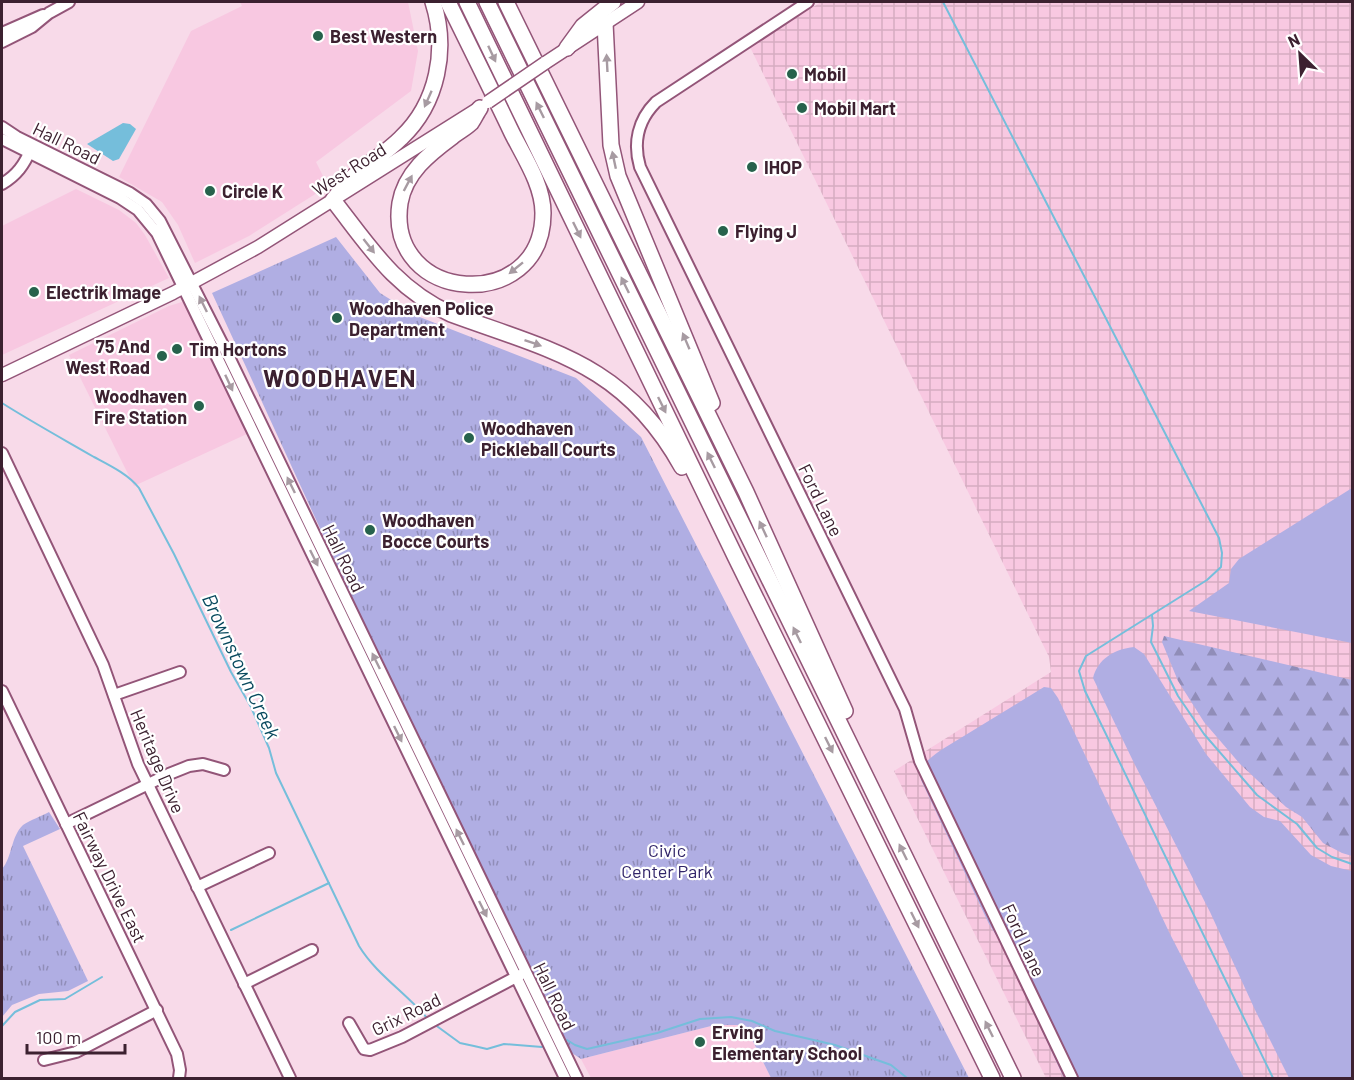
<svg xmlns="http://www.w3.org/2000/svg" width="1354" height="1080" viewBox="0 0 1354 1080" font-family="Barlow,sans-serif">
<defs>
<pattern id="industrial-grid" width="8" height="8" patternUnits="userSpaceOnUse" patternTransform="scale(1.5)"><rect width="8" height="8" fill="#f8c8e1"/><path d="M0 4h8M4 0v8" fill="none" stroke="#d6acc1"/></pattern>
<pattern id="forest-firs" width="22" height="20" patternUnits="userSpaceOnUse" patternTransform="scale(1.5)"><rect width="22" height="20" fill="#b0aee3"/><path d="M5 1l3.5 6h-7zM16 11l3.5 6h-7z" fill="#908db8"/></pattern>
<pattern id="park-tufts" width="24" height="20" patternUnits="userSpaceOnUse" patternTransform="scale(1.5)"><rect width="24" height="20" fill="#b0aee3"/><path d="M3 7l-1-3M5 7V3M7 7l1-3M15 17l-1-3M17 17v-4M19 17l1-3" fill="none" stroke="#908db8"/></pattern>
</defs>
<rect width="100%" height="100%" fill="#f8dae9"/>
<g fill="#f8c8e1">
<path d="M 240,2 L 408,2 L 418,51 L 411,91 L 316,162 L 328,186 L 249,236 L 195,263 L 178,225 L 162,202 L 119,177 L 191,31 L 242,6 Z"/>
<path d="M 76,189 L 119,210 L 136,223 L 145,235 L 169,278 L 2,355 L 2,226 Z"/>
<path d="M 185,301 L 249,433 L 134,486 L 69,355 L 169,306 Z"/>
<path d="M 715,1025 L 745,1025 L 771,1078 L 591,1078 L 581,1059 Z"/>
</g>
<path fill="url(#industrial-grid)" d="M 821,2 L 1352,2 L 1352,1078 L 1046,1078 L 894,771 L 1051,672 L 1049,657 L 750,47 Z"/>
<g fill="#b0aee3">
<path d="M 1352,488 L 1352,643 L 1189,611 L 1229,583 L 1231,569 L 1239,559 Z"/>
<path d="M 1134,647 L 1144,654 L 1206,754 L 1250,807 L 1264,817 L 1280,821 L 1311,855 L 1331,866 L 1352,871 L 1352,1078 L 1289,1078 L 1256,1012 L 1210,912 L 1134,763 L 1093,678 C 1098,659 1114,649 1134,647 Z"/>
<path d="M 1044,687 L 1051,688 L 1058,698 L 1170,934 L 1244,1078 L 1064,1078 L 1001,943 L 989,924 L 921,780 C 920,764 929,759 941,750 Z"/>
</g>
<path fill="url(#forest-firs)" d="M 1164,636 L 1352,680 L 1352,856 L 1342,853 L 1323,843 L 1302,817 L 1286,807 L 1240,764 L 1204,722 L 1178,681 L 1162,642 Z"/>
<g fill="url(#park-tufts)">
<path d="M 336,237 L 380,293 L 417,316 L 576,378 L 641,437 L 969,1078 L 771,1078 L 745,1025 L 715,1025 L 581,1059 L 572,1053 L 363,622 L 212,293 Z"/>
<path d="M 49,812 L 60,829 L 23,846 L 88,981 L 68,991 L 39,994 L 12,1005 L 2,1017 L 2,869 C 12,858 11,836 23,825 C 30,820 42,816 49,812 Z"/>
</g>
<path fill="#75bedb" d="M 123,123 L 130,124 L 136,129 L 119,159 L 113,161 L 87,144 Z"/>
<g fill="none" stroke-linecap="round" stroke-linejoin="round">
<g stroke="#75bedb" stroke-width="2">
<path d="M 943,2 L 1219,538 L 1222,553 L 1221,567 L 1207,580 L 1086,656 L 1079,671 L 1085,691 L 1273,1078"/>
<path d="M 2,403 C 32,422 63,439 94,457 C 109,465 128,474 139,488 L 174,554 L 231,672 L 251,707 L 269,748 L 276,773 L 359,946 C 376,974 406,993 427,1018"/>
<path d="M 1152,615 L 1153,626 L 1151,642 L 1178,696 L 1204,734 L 1257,795 L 1297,824 L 1317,848 L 1332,857 L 1352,864"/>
<path d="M 231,930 L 329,883"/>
<path d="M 434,1024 L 460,1043 L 474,1046 L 487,1049 L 504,1044 L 542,1047"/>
<path d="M 2,1026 L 15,1012 L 40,1000 L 65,999 L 102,977"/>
<path d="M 567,1040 L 575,1045 L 587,1049 L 657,1033 L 700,1019 L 731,1017 L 752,1021 L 775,1031 L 835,1045 L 891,1065 L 907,1078"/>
</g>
<g stroke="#935578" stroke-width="14">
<g id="minor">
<path d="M 808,2 L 656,102 C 638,120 633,143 640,167 L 905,709 L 920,761 L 1072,1078"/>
<path d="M 2,33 L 43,15"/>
<path d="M 2,42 L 32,27 L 49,13 L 69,2"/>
<path d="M 2,127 L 17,137 L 130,193 L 146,204 L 160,221 L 228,355 L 577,1078"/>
<path d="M 2,139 L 120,198 L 138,210 L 157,233 L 565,1078"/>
<path d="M 2,184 C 17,175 24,165 31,149"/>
<path d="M 2,453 L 103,665 L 138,764 L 290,1078"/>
<path d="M 2,691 L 177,1054 L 180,1070 L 179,1078"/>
<path d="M 114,695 L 180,672"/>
<path d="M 66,824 L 169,774 L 189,766 L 203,764 L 224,770"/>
<path d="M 197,887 L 269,853"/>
<path d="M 244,984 L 312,950"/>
<path d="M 349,1023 L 364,1049 L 370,1050 L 402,1037 L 520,975"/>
<path d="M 44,1060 L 76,1052 L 157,1010"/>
</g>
</g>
<g stroke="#935578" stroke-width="15">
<g id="major">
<path d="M 545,63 L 638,2"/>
<path d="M 2,375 L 173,293 L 258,247 L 479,108"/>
</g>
</g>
<g stroke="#935578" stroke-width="18">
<g id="highway">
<path d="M 433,2 C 448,49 438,103 401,138 C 387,152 369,163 354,176 C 346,183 340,192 333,200 C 369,246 395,289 451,314 C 552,351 625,364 682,467"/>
<path d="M 448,2 C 469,45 491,89 512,133 C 524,157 543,185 543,213 C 543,315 385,304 400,203 C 405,173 429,154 452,137 C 458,132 466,128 471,123 C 474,119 477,112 480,108"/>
<path d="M 467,2 L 736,558 L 992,1078"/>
<path d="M 487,2 L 1013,1078"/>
<path d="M 506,2 L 746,492 L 845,711"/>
<path d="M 605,23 L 611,145 L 618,176 L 712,403"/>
<path d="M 567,48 L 583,26 L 613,2"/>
</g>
</g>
<use href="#minor" stroke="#fff" stroke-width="10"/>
<use href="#major" stroke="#fff" stroke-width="12"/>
<use href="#highway" stroke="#fff" stroke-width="15"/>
<g stroke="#935578" stroke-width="15" stroke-linecap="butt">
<path id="major-bridge" d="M 488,102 L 545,63"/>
</g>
<use href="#major-bridge" stroke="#fff" stroke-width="12"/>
</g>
<defs><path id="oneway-solid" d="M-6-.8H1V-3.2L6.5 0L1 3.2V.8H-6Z" transform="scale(1.5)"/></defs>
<g fill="#a79ba2">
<use href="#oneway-solid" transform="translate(492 54) rotate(65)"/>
<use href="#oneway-solid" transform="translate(607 63) rotate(-93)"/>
<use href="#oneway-solid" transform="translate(428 99) rotate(114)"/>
<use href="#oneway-solid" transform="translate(540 110) rotate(-116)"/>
<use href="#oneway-solid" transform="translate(614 160) rotate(-102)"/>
<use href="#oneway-solid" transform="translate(408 183) rotate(-62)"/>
<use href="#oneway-solid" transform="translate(577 230) rotate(64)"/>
<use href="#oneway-solid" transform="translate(369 246) rotate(52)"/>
<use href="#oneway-solid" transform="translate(516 268) rotate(141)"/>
<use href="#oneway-solid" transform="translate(625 285) rotate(-116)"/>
<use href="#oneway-solid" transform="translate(203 304) rotate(-116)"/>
<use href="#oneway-solid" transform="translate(686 341) rotate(-113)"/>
<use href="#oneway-solid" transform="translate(533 343) rotate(19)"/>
<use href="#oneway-solid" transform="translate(229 383) rotate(65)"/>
<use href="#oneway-solid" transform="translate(662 405) rotate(64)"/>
<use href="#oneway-solid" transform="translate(711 460) rotate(-116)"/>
<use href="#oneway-solid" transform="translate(291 485) rotate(-116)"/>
<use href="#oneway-solid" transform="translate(763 529) rotate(-115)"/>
<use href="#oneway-solid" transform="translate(314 558) rotate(64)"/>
<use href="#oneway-solid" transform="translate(797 635) rotate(-116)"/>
<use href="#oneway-solid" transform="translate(376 661) rotate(-116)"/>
<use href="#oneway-solid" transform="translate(398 734) rotate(64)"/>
<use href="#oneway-solid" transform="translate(829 745) rotate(64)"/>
<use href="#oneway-solid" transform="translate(460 837) rotate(-116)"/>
<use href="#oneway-solid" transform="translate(903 852) rotate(-116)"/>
<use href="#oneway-solid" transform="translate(483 909) rotate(64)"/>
<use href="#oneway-solid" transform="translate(915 920) rotate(64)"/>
<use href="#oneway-solid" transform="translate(989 1029) rotate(-116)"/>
</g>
<g fill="#27624c" stroke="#fff" stroke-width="2">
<circle cx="318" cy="36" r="6"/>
<circle cx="792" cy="74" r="6"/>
<circle cx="802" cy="108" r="6"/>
<circle cx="752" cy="167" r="6"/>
<circle cx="210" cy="191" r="6"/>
<circle cx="723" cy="231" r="6"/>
<circle cx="34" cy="292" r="6"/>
<circle cx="337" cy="318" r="6"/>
<circle cx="177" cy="349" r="6"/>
<circle cx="162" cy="356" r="6"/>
<circle cx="199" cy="406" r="6"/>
<circle cx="469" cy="438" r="6"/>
<circle cx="370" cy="530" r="6"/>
<circle cx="700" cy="1042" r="6"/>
</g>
<g text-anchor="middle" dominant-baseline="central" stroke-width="4.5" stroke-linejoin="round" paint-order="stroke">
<g font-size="18" font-weight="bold" fill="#3c2130" stroke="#fff" text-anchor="start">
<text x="330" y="36">Best Western</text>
<text x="804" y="74">Mobil</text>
<text x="814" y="108">Mobil Mart</text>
<text x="764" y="167">IHOP</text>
<text x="222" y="191">Circle K</text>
<text x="735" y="231">Flying J</text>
<text x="46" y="292">Electrik Image</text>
<text x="349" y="308">Woodhaven Police<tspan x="349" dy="21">Department</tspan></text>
<text x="150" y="346" text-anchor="end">75 And<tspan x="150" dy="21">West Road</tspan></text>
<text x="189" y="349">Tim Hortons</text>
<text x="187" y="396" text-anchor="end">Woodhaven<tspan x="187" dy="21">Fire Station</tspan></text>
<text x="481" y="428">Woodhaven<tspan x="481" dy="21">Pickleball Courts</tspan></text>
<text x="382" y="520">Woodhaven<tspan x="382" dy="21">Bocce Courts</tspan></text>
<text x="712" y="1032">Erving<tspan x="712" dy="21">Elementary School</tspan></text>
</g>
<g font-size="18" fill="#3c2130" stroke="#fff">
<text transform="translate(67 143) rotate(26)">Hall Road</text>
<text transform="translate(349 169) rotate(-32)">West Road</text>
<text transform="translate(821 500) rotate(64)">Ford Lane</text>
<text transform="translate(344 558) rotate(64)">Hall Road</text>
<text transform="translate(158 761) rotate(67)">Heritage Drive</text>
<text transform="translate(110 877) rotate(64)">Fairway Drive East</text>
<text transform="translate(1024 940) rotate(65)">Ford Lane</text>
<text transform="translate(555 996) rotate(64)">Hall Road</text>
<text transform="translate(406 1014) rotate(-26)">Grix Road</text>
</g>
<g font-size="18" fill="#312569" stroke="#fff">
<text x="667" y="850">Civic<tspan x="667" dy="21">Center Park</tspan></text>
</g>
<g font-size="20" font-style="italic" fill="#08495e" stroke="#fff">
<text transform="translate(242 666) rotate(65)">Brownstown Creek</text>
</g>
<g font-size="24" font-weight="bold" letter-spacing="1.5" fill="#3c2130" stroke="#fff">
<text x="340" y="377">WOODHAVEN</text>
</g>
</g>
<rect width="1354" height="1080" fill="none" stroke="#3c2130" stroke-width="6"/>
<g transform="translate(1300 54) rotate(335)" stroke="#ffffff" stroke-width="4.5" paint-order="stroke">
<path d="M0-4.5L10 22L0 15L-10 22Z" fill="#3c2130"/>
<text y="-9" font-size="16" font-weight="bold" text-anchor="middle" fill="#3c2130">N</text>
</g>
<path d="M27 1044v9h98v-9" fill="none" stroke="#3c2130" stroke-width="3"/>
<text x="36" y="1044" font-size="18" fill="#3c2130" stroke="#ffffff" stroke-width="4.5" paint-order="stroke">100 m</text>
</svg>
